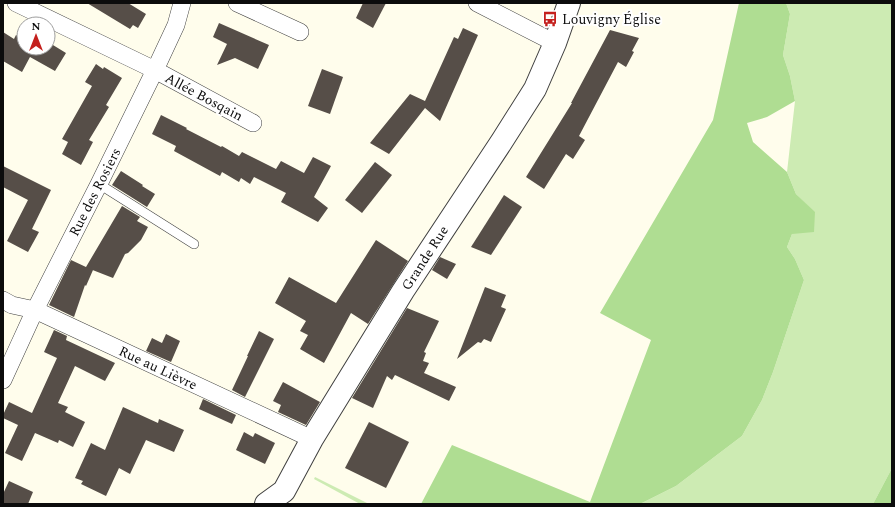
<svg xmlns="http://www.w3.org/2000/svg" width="895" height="507" viewBox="0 0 895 507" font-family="Spectral,serif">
<rect width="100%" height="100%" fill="#fffdec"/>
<g fill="#cdebb3">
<path d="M 786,3 L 892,3 L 892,468 L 873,504 L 640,504 L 676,486 L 742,436 L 762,400 L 773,372 L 804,280 L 795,259 L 787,247 L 792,234 L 815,213 L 796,194 L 787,172 L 795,101 L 790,76 L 783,55 L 790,14 Z"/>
<path d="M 315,477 L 369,504 L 360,504 L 314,479 Z"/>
</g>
<g fill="#afdd92">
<path d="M 739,3 L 786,3 L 790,14 L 783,55 L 790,76 L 795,101 L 767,117 L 747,123 L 753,142 L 787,172 L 796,194 L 815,212 L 814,232 L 792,234 L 787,247 L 795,259 L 804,280 L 773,372 L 762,400 L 742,436 L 676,486 L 640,504 L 421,504 L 452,445 L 590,502 L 651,340 L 600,313 L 713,120 Z"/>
<path d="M 892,468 L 892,504 L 873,504 Z"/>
</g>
<g fill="#564e48">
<path d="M 87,3 L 128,3 L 146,14 L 138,28 L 133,25 L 130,29 Z"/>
<path d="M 363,3 L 386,3 L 373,28 L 356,18 Z"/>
<path d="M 219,23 L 269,45 L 258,69 L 235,58 L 217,65 L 227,44 L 213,37 Z"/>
<path d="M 463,28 L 478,35 L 440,121 L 425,108 L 389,154 L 370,143 L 410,94 L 425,101 L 454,37 L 458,39 Z"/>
<path d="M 610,30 L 639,38 L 632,51 L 634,52 L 626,67 L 618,62 L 579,136 L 585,140 L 573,159 L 566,154 L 544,189 L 526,177 L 572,103 L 571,103 Z"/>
<path d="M 3,32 L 14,39 L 16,35 L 24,40 L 24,48 L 48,48 L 48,42 L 66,53 L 55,71 L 30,57 L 22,72 L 3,61 Z"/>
<path d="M 96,64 L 103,69 L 104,67 L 122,78 L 106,105 L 109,107 L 89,140 L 93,142 L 81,165 L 62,154 L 68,142 L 62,139 L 92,86 L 85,82 Z"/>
<path d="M 322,69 L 343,77 L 330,114 L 308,106 Z"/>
<path d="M 161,115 L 187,128 L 186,129 L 221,147 L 222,146 L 239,156 L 242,152 L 276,169 L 281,161 L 304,173 L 313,157 L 331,166 L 314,197 L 328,208 L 318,222 L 281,202 L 286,193 L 254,177 L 250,184 L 241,178 L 239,182 L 222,172 L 220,176 L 174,151 L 176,146 L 152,134 Z"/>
<path d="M 375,162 L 392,175 L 362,213 L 345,200 Z"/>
<path d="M 3,166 L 51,190 L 32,229 L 39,232 L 28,252 L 7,241 L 28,200 L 3,187 Z"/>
<path d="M 121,171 L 143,185 L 142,186 L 155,194 L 147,207 L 112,185 Z"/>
<path d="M 504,195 L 522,207 L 491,255 L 471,247 Z"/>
<path d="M 122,206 L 140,217 L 137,221 L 148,227 L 141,240 L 128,253 L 125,254 L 113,278 L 90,269 L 93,270 L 86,286 L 85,285 L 74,317 L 49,305 L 71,260 L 86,267 Z"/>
<path d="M 376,240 L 408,261 L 368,324 L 351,313 L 324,363 L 300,349 L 308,335 L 300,331 L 306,321 L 275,303 L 289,277 L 336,303 Z"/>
<path d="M 440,257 L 456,264 L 447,279 L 432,270 Z"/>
<path d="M 485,287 L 506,295 L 501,307 L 506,309 L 491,342 L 484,339 L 481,343 L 478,342 L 457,359 Z"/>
<path d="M 407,308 L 439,321 L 424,352 L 426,353 L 423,361 L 429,363 L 424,373 L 456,387 L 449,401 L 395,375 L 392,380 L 387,376 L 373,408 L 352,398 Z"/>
<path d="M 54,330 L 67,336 L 66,340 L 115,363 L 105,381 L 75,366 L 58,403 L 68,407 L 65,412 L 85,422 L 73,447 L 59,440 L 58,443 L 35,433 L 22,461 L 5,453 L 18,425 L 3,418 L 3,415 L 9,402 L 32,413 L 57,358 L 44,352 Z"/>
<path d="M 259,331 L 274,339 L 245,397 L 232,390 L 248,356 L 247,356 Z"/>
<path d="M 166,334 L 180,341 L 171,362 L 146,351 L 152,338 L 162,343 Z"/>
<path d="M 283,382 L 320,402 L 306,425 L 278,412 L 281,405 L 273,401 Z"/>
<path d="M 203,399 L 236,415 L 232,424 L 199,409 Z"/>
<path d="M 123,407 L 158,423 L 159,419 L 184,430 L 174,452 L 146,440 L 130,474 L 119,468 L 106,496 L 81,484 L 83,481 L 75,478 L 91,443 L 105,450 Z"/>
<path d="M 369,422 L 409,442 L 386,488 L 345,468 Z"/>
<path d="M 244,432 L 253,437 L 255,433 L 275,443 L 265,464 L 236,450 Z"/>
<path d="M 9,481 L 33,492 L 28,504 L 3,504 L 3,494 Z"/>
</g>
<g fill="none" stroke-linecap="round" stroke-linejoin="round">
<g stroke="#3f3f3f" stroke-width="10">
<path id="service" d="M 99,184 L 194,244"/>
</g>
<g stroke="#3f3f3f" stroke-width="18">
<g id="minor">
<path d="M 16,3 L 155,70 L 253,123"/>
<path d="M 237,3 L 300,32"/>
<path d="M 477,3 L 555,43"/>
<path d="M 3,300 L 12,305 L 35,310 L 312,439"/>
<path d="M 3,380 L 35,310 L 99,184 L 155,70 L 176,25 L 182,3"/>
</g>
</g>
<g stroke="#3f3f3f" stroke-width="24">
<path id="tertiary" d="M 266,504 L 284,491 L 312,439 L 403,291 L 502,141 L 535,89 L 555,43 L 569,3"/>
</g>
<use href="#service" stroke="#fff" stroke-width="9"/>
<use href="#minor" stroke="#fff" stroke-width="17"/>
<use href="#tertiary" stroke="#fff" stroke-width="22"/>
</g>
<defs>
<g id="bus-bare" transform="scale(1.2)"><path d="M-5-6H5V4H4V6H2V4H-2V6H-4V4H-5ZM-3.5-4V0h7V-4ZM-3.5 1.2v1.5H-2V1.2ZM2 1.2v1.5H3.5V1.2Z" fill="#c4201d" stroke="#fff" stroke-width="2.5" paint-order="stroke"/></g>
</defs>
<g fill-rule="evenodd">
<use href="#bus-bare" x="550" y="19"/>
</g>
<g text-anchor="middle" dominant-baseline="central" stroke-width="4" stroke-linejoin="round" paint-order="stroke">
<g font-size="14" fill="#0c0c0c" stroke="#fff" text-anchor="start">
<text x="562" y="19">Louvigny Église</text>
</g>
<g font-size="14" fill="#0c0c0c" stroke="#fff">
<text transform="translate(204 97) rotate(28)">Allée Bosqain</text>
<text transform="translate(95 192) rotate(-63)">Rue des Rosiers</text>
<text transform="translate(425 258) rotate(-57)">Grande Rue</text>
<text transform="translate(158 368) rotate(25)">Rue au Lièvre</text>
</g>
</g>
<rect width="895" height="507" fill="none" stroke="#0c0c0c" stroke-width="8"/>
<g transform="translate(36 36)"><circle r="19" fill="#ffffff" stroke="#9e9e9e"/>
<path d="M0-3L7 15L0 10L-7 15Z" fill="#c4201d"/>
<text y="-6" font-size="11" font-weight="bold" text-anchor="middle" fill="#0c0c0c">N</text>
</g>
</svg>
